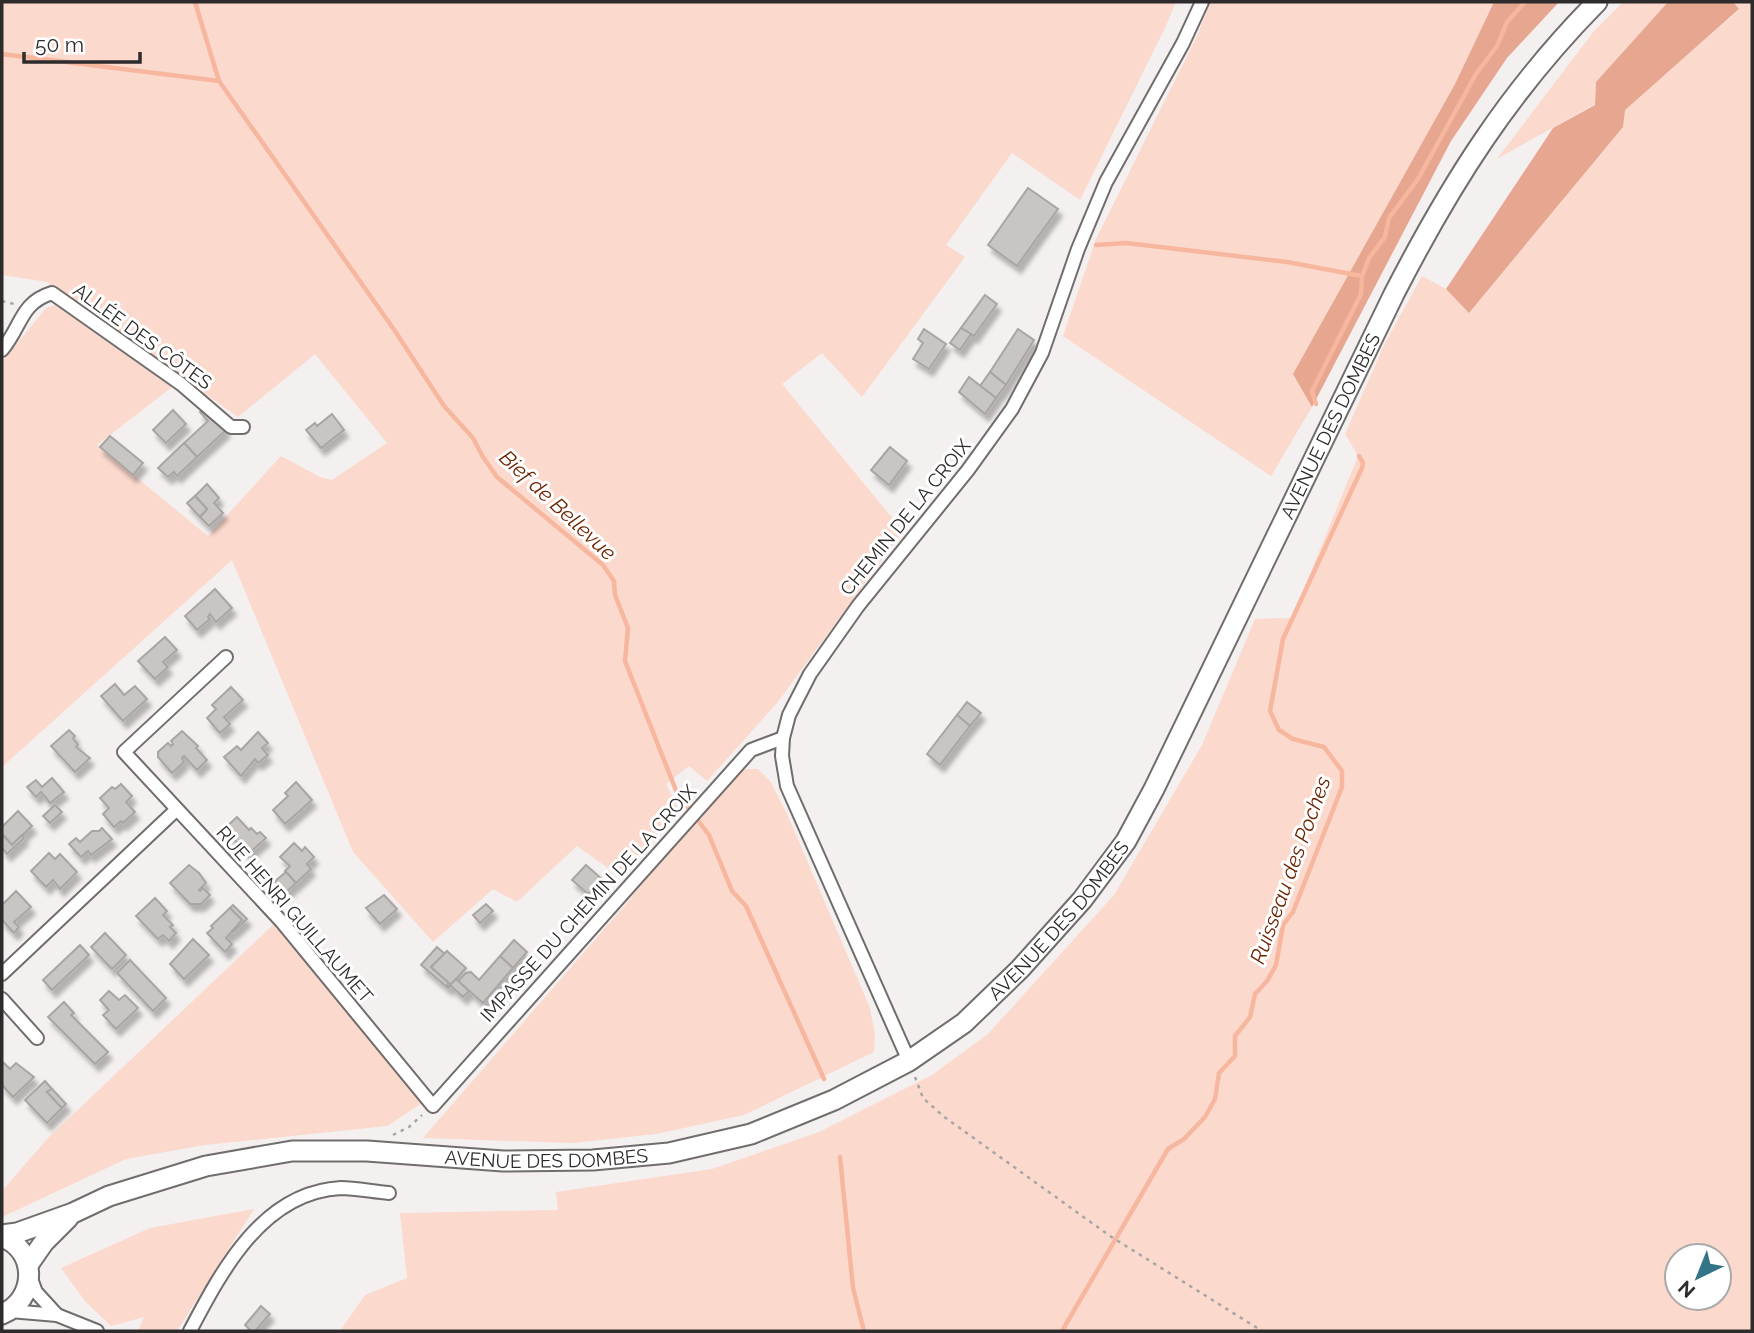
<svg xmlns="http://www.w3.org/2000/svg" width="1754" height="1333" viewBox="0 0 1754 1333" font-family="Raleway,sans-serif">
<defs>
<filter id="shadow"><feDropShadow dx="4" dy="7" stdDeviation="2" flood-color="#0004"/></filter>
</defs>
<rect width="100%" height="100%" fill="#f4f0ef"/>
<g fill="#fbd9cd" fill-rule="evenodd">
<path d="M 2,2 L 31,3 L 1176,2 L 1165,28 L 1080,200 L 1012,153 L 946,245 L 965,257 L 862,397 L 822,353 L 782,384 L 903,531 L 777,703 L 707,781 L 689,766 L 666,784 L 679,811 L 619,876 L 577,846 L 517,902 L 493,889 L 433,942 L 353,852 L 232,560 L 2,767 L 2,362 L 46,308 L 55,305 L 172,387 L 97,445 L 208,536 L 281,456 L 320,477 L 332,480 L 387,443 L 315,354 L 238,417 L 47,282 L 2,275 Z"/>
<path d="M 1210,2 L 1494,2 L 1455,84 L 1294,374 L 1312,407 L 1271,476 L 1063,336 L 1096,239 L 1198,34 Z"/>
<path d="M 1623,2 L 1668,2 L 1596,82 L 1595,104 L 1497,159 L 1594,31 Z"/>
<path d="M 1733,2 L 1752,2 L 1752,1331 L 340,1331 L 365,1295 L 407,1278 L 400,1213 L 558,1210 L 556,1192 L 712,1169 L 819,1132 L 932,1075 L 988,1034 L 1114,895 L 1202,745 L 1255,619 L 1292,618 L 1358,456 L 1345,434 L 1385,343 L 1422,276 L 1446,289 L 1470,312 L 1623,127 L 1624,110 L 1739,10 ZM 1677,1256 L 1719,1256 L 1719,1298 L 1677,1298 Z"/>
<path d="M 743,769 L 758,769 L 771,782 L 788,816 L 870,1008 L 875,1035 L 874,1052 L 744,1115 L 656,1134 L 573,1143 L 423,1138 L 625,905 L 714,796 Z"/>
<path d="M 274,924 L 422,1103 L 387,1126 L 205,1145 L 126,1159 L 2,1217 L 2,1191 L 47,1139 Z"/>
<path d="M 254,1209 L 177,1331 L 138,1331 L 144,1317 L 111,1326 L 85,1301 L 61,1268 L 150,1228 Z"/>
</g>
<g fill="#e6a68f">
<path d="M 1494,2 L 1559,2 L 1507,58 L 1451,141 L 1312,407 L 1293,374 L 1455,84 Z"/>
<path d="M 1668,2 L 1733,2 L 1739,9 L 1625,110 L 1623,127 L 1469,313 L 1446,289 L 1553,128 L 1595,105 L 1596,82 Z"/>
</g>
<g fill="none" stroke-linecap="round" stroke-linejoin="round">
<g stroke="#f7b79f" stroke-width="4.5">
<path d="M 195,2 L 219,81"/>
<path d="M 2,54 L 219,81 L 395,331 L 444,406 L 473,438 L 483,457 L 497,477 L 603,565 L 614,581 L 615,595 L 628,628 L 625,661 L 677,793 L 709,835 L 732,891 L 746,906 L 824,1079"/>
<path d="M 1096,245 L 1126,243 L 1287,262 L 1362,276"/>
<path d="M 1316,404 L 1312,391 L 1361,294 L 1362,276 L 1369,258 L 1385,237 L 1389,218 L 1418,179 L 1476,74 L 1497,46 L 1507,22 L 1525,2"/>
<path d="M 840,1157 L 853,1288 L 864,1331"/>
<path d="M 1062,1331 L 1168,1149 L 1184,1139 L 1205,1117 L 1215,1099 L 1219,1073 L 1235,1056 L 1235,1036 L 1250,1017 L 1255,994 L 1267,981 L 1276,965 L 1283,925 L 1293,912 L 1342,787 L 1342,771 L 1324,747 L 1293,739 L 1279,730 L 1270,711 L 1283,639 L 1362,468 L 1363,463 L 1359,456"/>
</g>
</g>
<g fill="#c8c5c3" stroke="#a8a5a3" stroke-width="2" filter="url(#shadow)">
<path d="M 1028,188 L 1058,209 L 1017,266 L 988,245 Z"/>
<path d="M 985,295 L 997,304 L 974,336 L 961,328 Z"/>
<path d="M 961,328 L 971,334 L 960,350 L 950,343 Z"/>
<path d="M 924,329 L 946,344 L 929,369 L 913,359 L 923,343 L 918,339 Z"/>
<path d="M 1018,329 L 1034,340 L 1006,385 L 990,372 Z"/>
<path d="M 990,372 L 1006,385 L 996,398 L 980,386 Z"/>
<path d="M 969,377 L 996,398 L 985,414 L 959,392 Z"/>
<path d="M 205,407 L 226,430 L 197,457 L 184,443 L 208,421 L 200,412 Z"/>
<path d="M 173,410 L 186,424 L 166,443 L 153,430 Z"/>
<path d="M 332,414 L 344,430 L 321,448 L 306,430 L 315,423 L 317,426 Z"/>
<path d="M 110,436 L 143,463 L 133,475 L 100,447 Z"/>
<path d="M 184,443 L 197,457 L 177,476 L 174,472 L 168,477 L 158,468 Z"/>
<path d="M 890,447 L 907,461 L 889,485 L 871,470 Z"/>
<path d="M 207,484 L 219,498 L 214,503 L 223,513 L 209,526 L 200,517 L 207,509 L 195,496 Z"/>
<path d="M 195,496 L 207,509 L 200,517 L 187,503 Z"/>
<path d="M 215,589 L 232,608 L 216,622 L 210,614 L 208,617 L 210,619 L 197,630 L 185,616 Z"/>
<path d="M 165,637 L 177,650 L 163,662 L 168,667 L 155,679 L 138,661 Z"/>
<path d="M 115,684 L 124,695 L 135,686 L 147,699 L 123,721 L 101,696 Z"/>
<path d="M 231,687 L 243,700 L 224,717 L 230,724 L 220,733 L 207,718 L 216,709 L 212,705 Z"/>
<path d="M 967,702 L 981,713 L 970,726 L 957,715 Z"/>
<path d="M 957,715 L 970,726 L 940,765 L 927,754 Z"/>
<path d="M 69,730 L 75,736 L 73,738 L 78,745 L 76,747 L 90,758 L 75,772 L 51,746 Z"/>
<path d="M 182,731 L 198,746 L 196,748 L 207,760 L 197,770 L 184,756 L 182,758 L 184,762 L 172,773 L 158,757 L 158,752 L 168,743 L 171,746 L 173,744 L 171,741 Z"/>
<path d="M 258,732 L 268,743 L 262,748 L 268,755 L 258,763 L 255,759 L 241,776 L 224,757 L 237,746 L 241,750 Z"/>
<path d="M 52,778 L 64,792 L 50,803 L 41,792 L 36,797 L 27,787 L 36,780 L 42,787 Z"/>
<path d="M 296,782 L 312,800 L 285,824 L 273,810 L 288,796 L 285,793 Z"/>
<path d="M 121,784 L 132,796 L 126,802 L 135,812 L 123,823 L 121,821 L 114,827 L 103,814 L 109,808 L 100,798 L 112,787 L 115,789 Z"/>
<path d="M 55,805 L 62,812 L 50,823 L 43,816 Z"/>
<path d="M 18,811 L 32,826 L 12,845 L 4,836 L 2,839 L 2,827 Z"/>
<path d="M 237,817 L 249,830 L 251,828 L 257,834 L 260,832 L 266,838 L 248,854 L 224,829 Z"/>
<path d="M 102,828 L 112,839 L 91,855 L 88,851 L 81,857 L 69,844 L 76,838 L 80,842 L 92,831 L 99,831 Z"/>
<path d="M 22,835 L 24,838 L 7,854 L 2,848 L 2,839 L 4,836 L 12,845 Z"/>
<path d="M 294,843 L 302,851 L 305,847 L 314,857 L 307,864 L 311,869 L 296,883 L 285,871 L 290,866 L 280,857 Z"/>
<path d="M 49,853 L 55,859 L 60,854 L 77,872 L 60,889 L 53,880 L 46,887 L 31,871 Z"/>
<path d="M 189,865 L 199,873 L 206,883 L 199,890 L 200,891 L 203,888 L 210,895 L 201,904 L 190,904 L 170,883 Z"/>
<path d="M 586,865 L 603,880 L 588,894 L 572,880 Z"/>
<path d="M 286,872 L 296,883 L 285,893 L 274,882 Z"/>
<path d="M 16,891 L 31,907 L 14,922 L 19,927 L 14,933 L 2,920 L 2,905 Z"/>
<path d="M 384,895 L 397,909 L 380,924 L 366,908 Z"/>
<path d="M 155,898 L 167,911 L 163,915 L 173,925 L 170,927 L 176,933 L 169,941 L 163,935 L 158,939 L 136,916 Z"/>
<path d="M 486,904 L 493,911 L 480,923 L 473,915 Z"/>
<path d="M 233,905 L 247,919 L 233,932 L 231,931 L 242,920 L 230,908 Z"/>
<path d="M 230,908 L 242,920 L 226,938 L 232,944 L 225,952 L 207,933 L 213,928 L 211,926 Z"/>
<path d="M 105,933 L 126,955 L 112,969 L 91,947 Z"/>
<path d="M 193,939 L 209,955 L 184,979 L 170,964 Z"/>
<path d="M 514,940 L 527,952 L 513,968 L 500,956 Z"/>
<path d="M 80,945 L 89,955 L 52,990 L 43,980 Z"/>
<path d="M 437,947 L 445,954 L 431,967 L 449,983 L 448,988 L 421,965 Z"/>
<path d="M 447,951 L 466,968 L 449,987 L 447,985 L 449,983 L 431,967 Z"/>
<path d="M 500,956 L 513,968 L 483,1003 L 458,981 L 466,973 L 471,972 L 479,980 Z"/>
<path d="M 130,960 L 166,998 L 153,1011 L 117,973 Z"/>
<path d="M 456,979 L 469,991 L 463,997 L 450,985 Z"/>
<path d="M 109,991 L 119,1000 L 125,995 L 138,1008 L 116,1029 L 103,1015 L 109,1010 L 100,1000 Z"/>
<path d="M 64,1002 L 74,1013 L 71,1015 L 108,1052 L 95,1064 L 48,1017 Z"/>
<path d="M 4,1063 L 10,1069 L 16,1063 L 34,1077 L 13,1097 L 2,1085 L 2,1065 Z"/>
<path d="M 45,1081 L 52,1089 L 47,1092 L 62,1108 L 47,1123 L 25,1100 Z"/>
<path d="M 52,1089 L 66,1104 L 62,1108 L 47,1092 Z"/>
<path d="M 261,1306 L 270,1314 L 255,1331 L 251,1331 L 245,1325 Z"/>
</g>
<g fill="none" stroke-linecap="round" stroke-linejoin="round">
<g stroke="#706d6c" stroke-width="16">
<g id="minor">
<path d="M 2,350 C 22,326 20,303 52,293 L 181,384 L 231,427 L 243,427"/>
<path d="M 226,657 L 124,752 L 281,921 L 433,1106 L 751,750 L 783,738"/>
<path d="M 2,974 L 176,810"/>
<path d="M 2,999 L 37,1038"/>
<path d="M 909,1061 L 787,786 L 782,756 L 783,738 L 789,715 L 810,674 L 858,606 L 968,470 L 1012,409 L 1042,353 L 1078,249 L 1106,182 L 1183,43 L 1202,2"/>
<path d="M 30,1276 L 36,1292 L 57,1315"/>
<path d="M 10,1311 L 57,1315 L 97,1331"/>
<path d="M 190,1331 C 222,1270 263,1192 341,1188 C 356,1188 374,1192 389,1193"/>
</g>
</g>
<g stroke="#706d6c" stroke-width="23">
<g id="primary">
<path id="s1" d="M 2,1235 L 17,1233 L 73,1213 L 109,1196 L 206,1166 L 292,1151 L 367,1151 L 503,1161 L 593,1160 L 669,1153 L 751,1134 L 834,1100 L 909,1061 L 964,1023 L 1020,969 L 1082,900 L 1126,841 L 1154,789 L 1394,294 C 1451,183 1509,91 1597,2"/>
<path d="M 2,1237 C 38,1250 37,1300 2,1314"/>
<path d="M 28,1265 L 44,1242 L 68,1218"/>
</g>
</g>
<g stroke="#a8a5a5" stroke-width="2.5" stroke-dasharray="3.5 5" stroke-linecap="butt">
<path d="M 2,301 L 14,304"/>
<path d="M 915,1077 L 923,1098 L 943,1116 L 1110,1236 L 1262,1331"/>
<path d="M 393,1135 L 409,1127 L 422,1115"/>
</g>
<use href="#minor" stroke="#fff" stroke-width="12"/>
<use href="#primary" stroke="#fff" stroke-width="19"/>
</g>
<g text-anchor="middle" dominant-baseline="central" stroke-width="6" stroke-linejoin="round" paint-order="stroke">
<g font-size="19" fill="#2d2b2b" stroke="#fff">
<text transform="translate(143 336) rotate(36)">ALLÉE DES CÔTES</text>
<text stroke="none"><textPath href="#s1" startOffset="1713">AVENUE DES DOMBES</textPath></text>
<text transform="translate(905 517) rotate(-51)">CHEMIN DE LA CROIX</text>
<text transform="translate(588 903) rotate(-48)">IMPASSE DU CHEMIN DE LA CROIX</text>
<text transform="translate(295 914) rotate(49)">RUE HENRI GUILLAUMET</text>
<text stroke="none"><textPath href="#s1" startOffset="1146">AVENUE DES DOMBES</textPath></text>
<text stroke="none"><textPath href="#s1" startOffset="558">AVENUE DES DOMBES</textPath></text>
</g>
<g font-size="21" font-style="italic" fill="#6d2300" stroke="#fff">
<text transform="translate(558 505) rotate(43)">Bief de Bellevue</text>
<text transform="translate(1290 870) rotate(-70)">Ruisseau des Poches</text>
</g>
</g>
<rect width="1754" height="1333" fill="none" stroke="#2d2b2b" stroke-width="7"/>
<g transform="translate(1698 1277) rotate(223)"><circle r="33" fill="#ffffff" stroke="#abaaaa" stroke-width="2"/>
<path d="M0-5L12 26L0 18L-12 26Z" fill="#347488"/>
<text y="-10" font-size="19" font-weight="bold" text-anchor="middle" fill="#2d2b2b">N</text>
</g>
<path d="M24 52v10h116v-10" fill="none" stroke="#2d2b2b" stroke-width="3.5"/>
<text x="35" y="52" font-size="21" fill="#2d2b2b" stroke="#ffffff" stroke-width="5" paint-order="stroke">50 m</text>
</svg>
